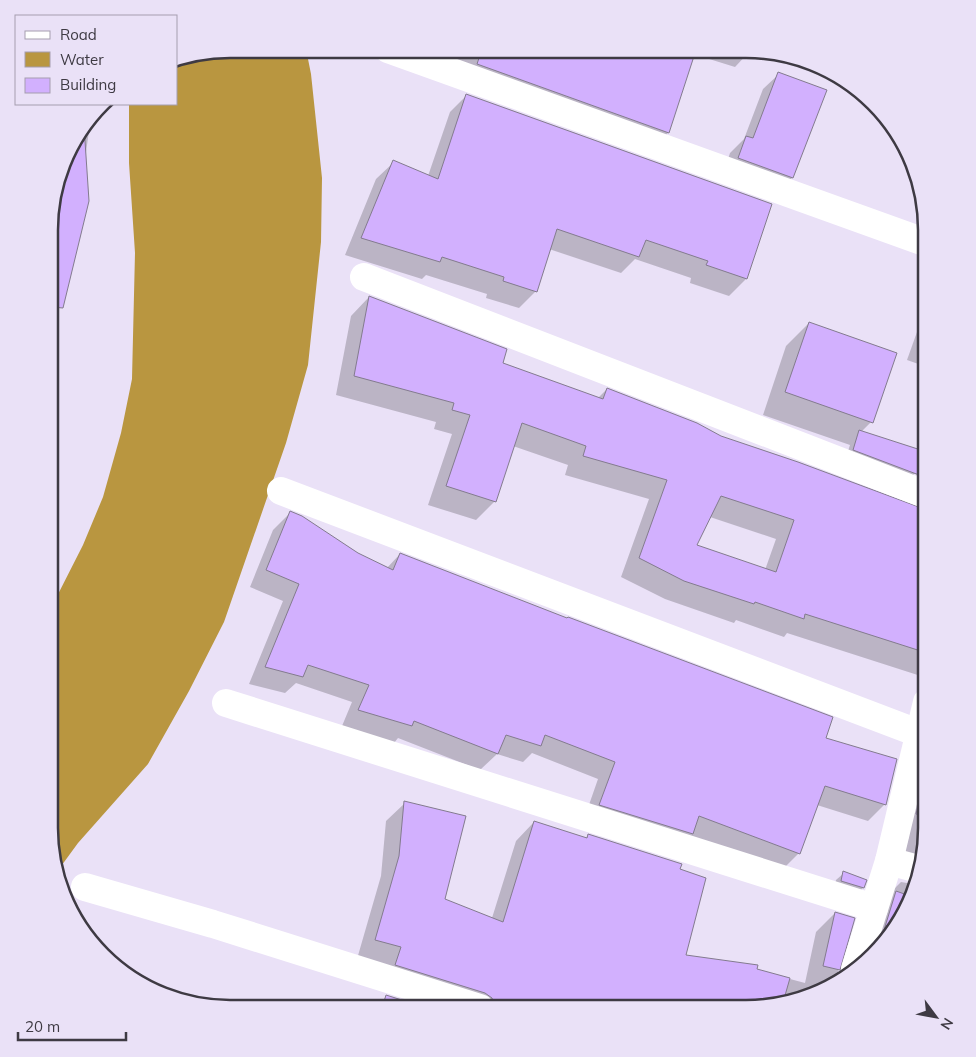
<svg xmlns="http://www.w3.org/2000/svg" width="976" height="1057" viewBox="0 0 976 1057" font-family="Mulish,sans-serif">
<rect width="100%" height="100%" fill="#eae1f7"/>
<path fill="#b99640" d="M 230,49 L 306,49 L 311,74 L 322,178 L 321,242 L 308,365 L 286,443 L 224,622 L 189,691 L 148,764 L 78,843 L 59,869 L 49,839 L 50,610 L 83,545 L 103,497 L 121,433 L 132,379 L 135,253 L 129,163 L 129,104 L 176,104 L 176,58 Z"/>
<g fill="#0003" fill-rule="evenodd">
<path d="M 401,49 L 694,50 L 668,133 L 651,149 Z"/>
<path d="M 709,50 L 751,50 L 735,67 L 706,58 Z"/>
<path d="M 779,74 L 792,178 L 776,193 L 723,174 L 730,153 L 744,139 L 763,89 Z"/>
<path d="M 467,95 L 746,279 L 729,296 L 690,283 L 691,278 L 635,259 L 621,273 L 549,249 L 536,291 L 519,308 L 486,298 L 487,294 L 426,275 L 422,279 L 345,255 L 376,179 L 394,162 L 428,176 L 450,112 Z"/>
<path d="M 91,117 L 85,159 L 54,285 L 52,284 L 52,195 L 73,139 Z"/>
<path d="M 924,209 L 927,218 L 927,250 L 914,246 Z"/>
<path d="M 369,297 L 501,364 L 597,399 L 607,389 L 720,437 L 927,510 L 927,678 L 787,633 L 784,637 L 736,620 L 734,623 L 665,599 L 621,577 L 649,499 L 565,475 L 568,465 L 513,446 L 495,501 L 476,520 L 428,505 L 452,434 L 434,429 L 436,422 L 336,395 L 351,316 ZM 710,517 L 776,539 L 765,570 L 696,545 Z"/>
<path d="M 927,304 L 927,367 L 907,360 Z"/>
<path d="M 809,323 L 871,422 L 861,432 L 915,473 L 907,481 L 846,457 L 850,445 L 763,415 L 786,346 Z"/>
<path d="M 51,449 L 58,451 L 51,477 Z"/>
<path d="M 290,513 L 358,555 L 386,569 L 400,554 L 825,738 L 885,804 L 868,821 L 817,805 L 799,853 L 782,870 L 583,822 L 598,779 L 532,753 L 523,762 L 497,754 L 480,770 L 398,738 L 394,743 L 342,726 L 352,702 L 296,683 L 285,693 L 249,684 L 283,601 L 250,587 L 273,530 Z"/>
<path d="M 927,771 L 927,839 L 914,883 L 911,877 L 899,871 L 909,836 L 898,833 L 909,789 Z"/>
<path d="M 405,803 L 444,900 L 492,918 L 516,841 L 534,822 L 585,839 L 589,835 L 678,870 L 684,956 L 756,970 L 805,983 L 816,932 L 835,913 L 853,919 L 838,972 L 842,979 L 758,1008 L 485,1008 L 357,959 L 381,876 L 386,821 Z"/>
<path d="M 844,873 L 865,881 L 863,888 L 855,896 L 834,889 L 836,880 Z"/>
<path d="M 901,882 L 913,884 L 903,918 L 862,961 L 882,901 Z"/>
<path d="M 387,996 L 423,1008 L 375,1008 Z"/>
</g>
<g fill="#d2b0fe" stroke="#837b8e" fill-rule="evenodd">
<path d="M 482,49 L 663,50 L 696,50 L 669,133 L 477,64 Z"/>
<path d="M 778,72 L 827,90 L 793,178 L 738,158 L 746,136 L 753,138 Z"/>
<path d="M 466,94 L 772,204 L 747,279 L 706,265 L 708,261 L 646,240 L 639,257 L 557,229 L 537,292 L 503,281 L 504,277 L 442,257 L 440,262 L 361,238 L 393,160 L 438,179 Z"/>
<path d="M 84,126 L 89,201 L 63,308 L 52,307 L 52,195 L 73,139 Z"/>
<path d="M 369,296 L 507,349 L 503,363 L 603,399 L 607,388 L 697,423 L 721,436 L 798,462 L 927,510 L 927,653 L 805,614 L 804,619 L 755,602 L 754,604 L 684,581 L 639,558 L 667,480 L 583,456 L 586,446 L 522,423 L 496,502 L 446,486 L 470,415 L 452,410 L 454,403 L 354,376 ZM 721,496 L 794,520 L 776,572 L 697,545 Z"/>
<path d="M 809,322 L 897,353 L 873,423 L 785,392 Z"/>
<path d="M 859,430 L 927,452 L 927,478 L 853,450 Z"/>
<path d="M 290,511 L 302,516 L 358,553 L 393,570 L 400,553 L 567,618 L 568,617 L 833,717 L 826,738 L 897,759 L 886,805 L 825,786 L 800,854 L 699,816 L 693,834 L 599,805 L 615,762 L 545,735 L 541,746 L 506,735 L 498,754 L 414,721 L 412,726 L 358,710 L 369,685 L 308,665 L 303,677 L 265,667 L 299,584 L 266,570 Z"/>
<path d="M 927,770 L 927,817 L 916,814 Z"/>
<path d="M 404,801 L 466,816 L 445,899 L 503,922 L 534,821 L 587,838 L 588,834 L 682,864 L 680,869 L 706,878 L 686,955 L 758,965 L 757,969 L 790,978 L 784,999 L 758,1008 L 495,1008 L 492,998 L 485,993 L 395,965 L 401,947 L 375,940 L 399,856 Z"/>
<path d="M 843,871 L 867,880 L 864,888 L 841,881 Z"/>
<path d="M 896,891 L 910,896 L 903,918 L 880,943 Z"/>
<path d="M 835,912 L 855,918 L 840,970 L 823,966 Z"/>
<path d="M 386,995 L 427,1008 L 382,1008 Z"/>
</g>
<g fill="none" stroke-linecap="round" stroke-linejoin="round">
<g stroke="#fff" stroke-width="28">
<path d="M 388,49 L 927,243"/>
<path d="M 364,277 L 927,495"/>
<path d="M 281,491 L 918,733"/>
<path d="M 226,703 L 874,908"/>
<path d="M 889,861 L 918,869"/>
<path d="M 85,887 L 213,924 L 480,1008"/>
<path d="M 855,969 L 889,861 L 927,702"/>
</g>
</g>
<path d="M0 0H976V1057H0ZM230 58H746A172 172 0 0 1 918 230V828A172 172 0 0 1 746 1000H230A172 172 0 0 1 58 828V230A172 172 0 0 1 230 58Z" fill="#eae1f7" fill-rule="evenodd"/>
<path fill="none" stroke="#3e3a43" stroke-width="2.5" d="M230 58H746A172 172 0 0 1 918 230V828A172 172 0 0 1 746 1000H230A172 172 0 0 1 58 828V230A172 172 0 0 1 230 58Z"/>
<rect x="15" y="15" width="162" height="90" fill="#eae1f7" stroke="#a59eaf"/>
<rect x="25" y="31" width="25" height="8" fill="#ffffff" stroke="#a59eaf"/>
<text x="60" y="40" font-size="15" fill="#3e3a43">Road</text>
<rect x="25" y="52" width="25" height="15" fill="#b99640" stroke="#a59eaf"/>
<text x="60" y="65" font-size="15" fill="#3e3a43">Water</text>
<rect x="25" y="78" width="25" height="15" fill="#d2b0fe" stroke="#a59eaf"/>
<text x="60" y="90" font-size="15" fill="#3e3a43">Building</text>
<g transform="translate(936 1017) rotate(122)" stroke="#eae1f7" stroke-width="4" paint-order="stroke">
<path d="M0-4L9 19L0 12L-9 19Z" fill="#3e3a43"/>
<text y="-8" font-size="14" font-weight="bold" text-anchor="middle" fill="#3e3a43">N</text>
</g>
<path d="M18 1032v8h108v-8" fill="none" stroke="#3e3a43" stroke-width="2.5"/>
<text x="25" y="1032" font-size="15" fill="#3e3a43" stroke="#eae1f7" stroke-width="4" paint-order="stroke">20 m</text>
</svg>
